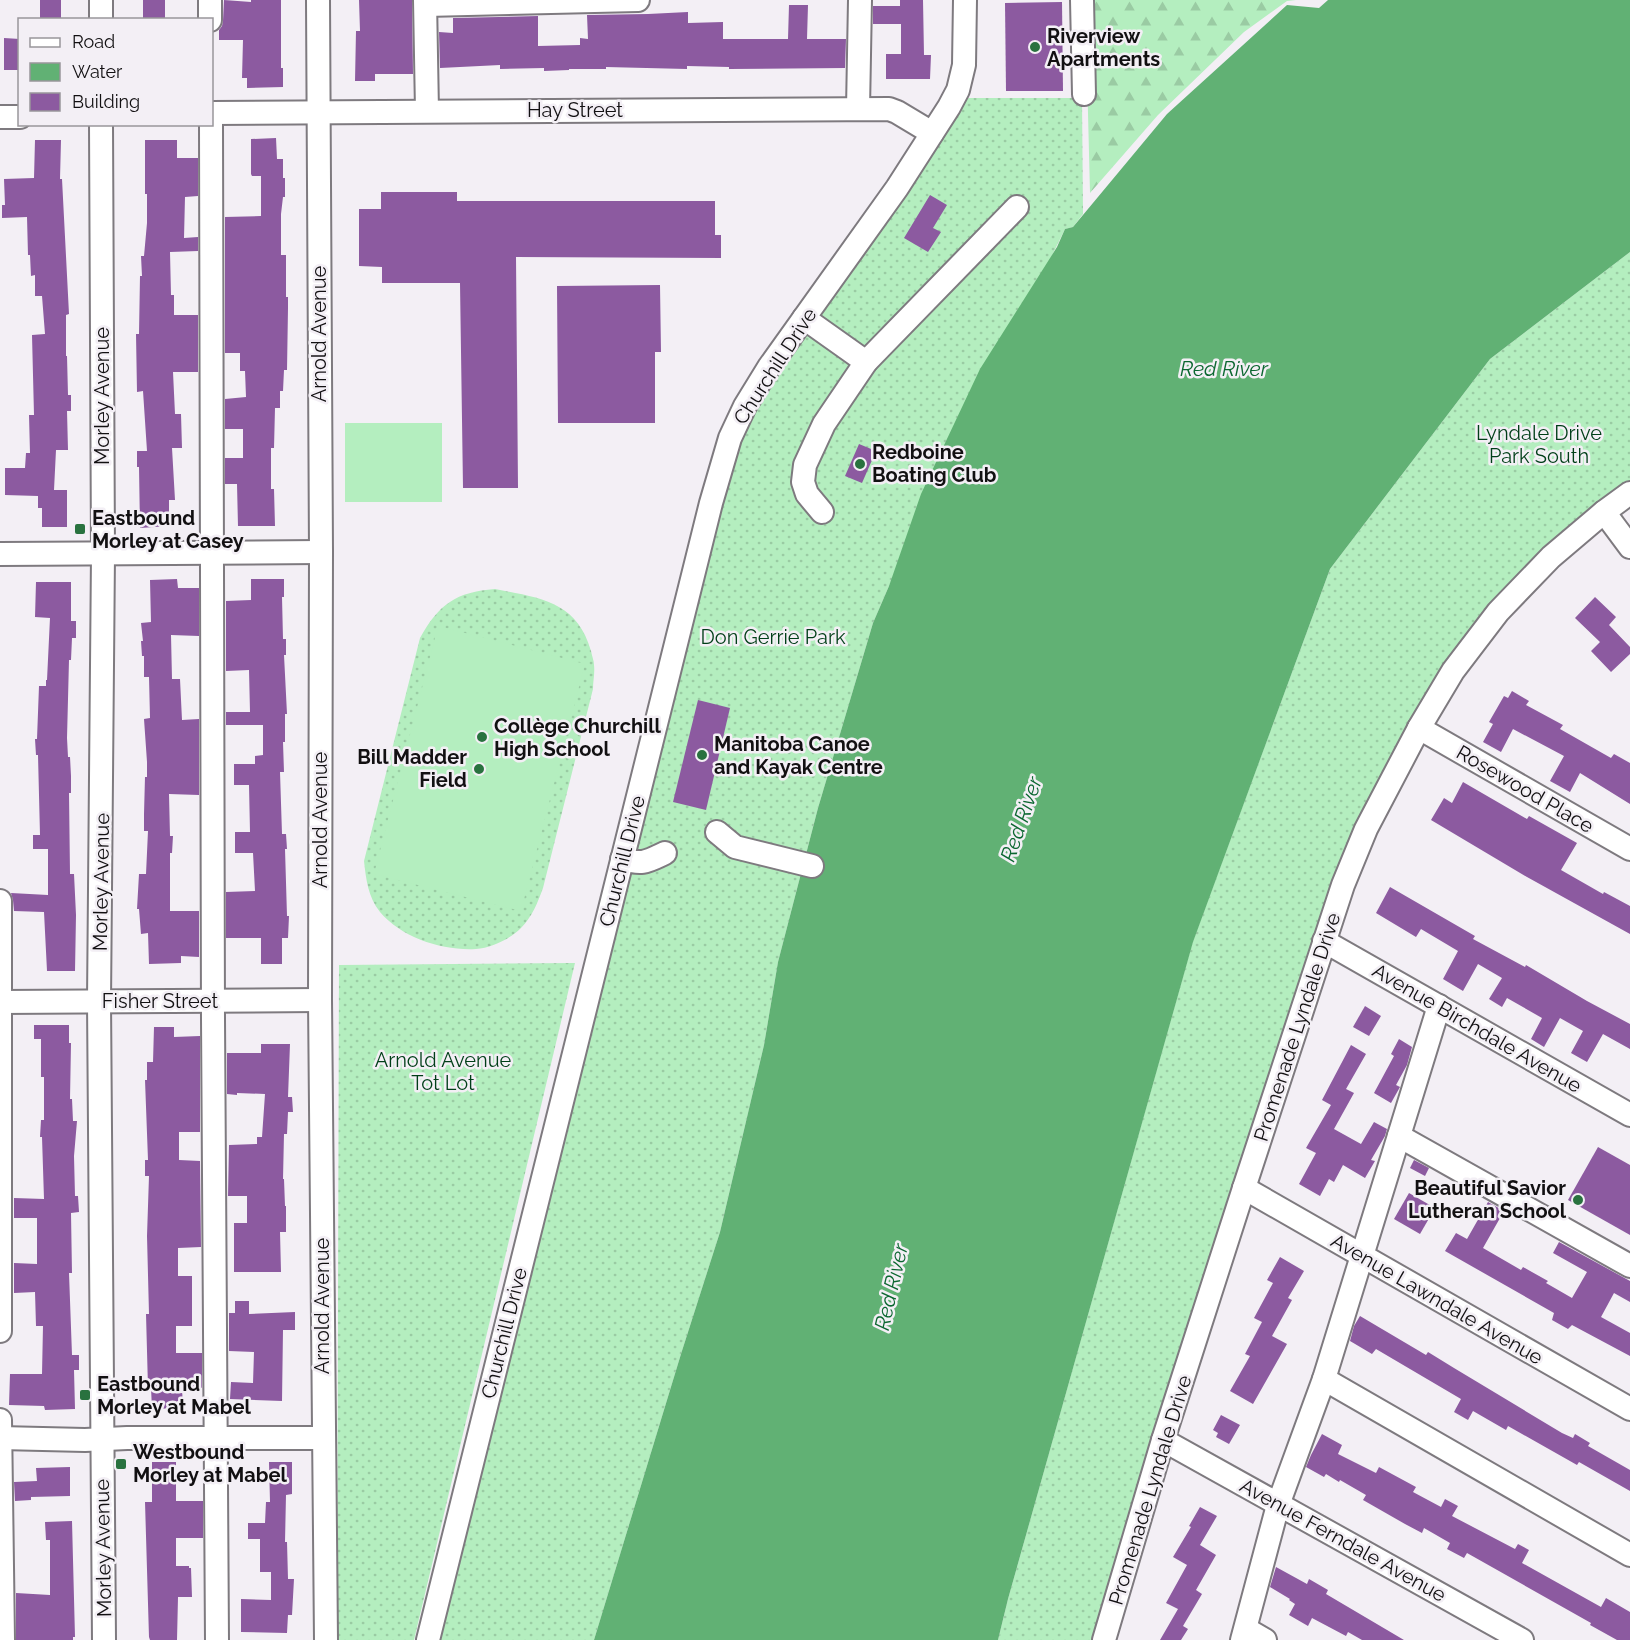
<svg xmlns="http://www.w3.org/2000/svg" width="1630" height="1640" viewBox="0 0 1630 1640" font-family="Raleway,sans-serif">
<defs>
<pattern id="grass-dots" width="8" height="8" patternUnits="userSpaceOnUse" patternTransform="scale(1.5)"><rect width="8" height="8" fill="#b4eebf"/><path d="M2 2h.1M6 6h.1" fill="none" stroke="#9acba3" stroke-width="1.8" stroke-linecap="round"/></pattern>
<pattern id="forest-firs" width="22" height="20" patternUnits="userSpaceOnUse" patternTransform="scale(1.5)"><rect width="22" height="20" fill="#b4eebf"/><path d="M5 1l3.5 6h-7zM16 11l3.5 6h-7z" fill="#9acba3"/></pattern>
</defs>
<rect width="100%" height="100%" fill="#f3eff5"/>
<g fill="url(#grass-dots)">
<path d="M 954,98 L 1082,98 L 1083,214 L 1073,227 L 1065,229 L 889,586 L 873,623 L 818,808 L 778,962 L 764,1045 L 720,1232 L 681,1354 L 594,1640 L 428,1640 L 730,438 Z"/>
<path d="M 1630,252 L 1630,488 L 1496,608 L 1361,826 L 1104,1640 L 998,1640 L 1008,1599 L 1193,941 L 1330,569 L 1490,359 Z"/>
<path d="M 495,589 C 540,598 577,601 591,651 C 592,656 594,661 594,665 C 595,673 593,681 593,689 L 543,888 C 538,902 532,917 521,928 C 510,939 492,948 476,949 C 443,951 402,938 380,912 C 368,897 366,879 364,861 L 420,638 C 439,604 456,592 495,589 Z"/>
<path d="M 575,963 L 414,1640 L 337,1640 L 339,965 Z"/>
</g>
<path fill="url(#forest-firs)" d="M 1092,0 L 1296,0 L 1287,1 L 1244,32 L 1158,115 L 1090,193 L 1087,74 Z"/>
<g fill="#b4eebf">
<rect x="345" y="423" width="97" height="79"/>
<path d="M 438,626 L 585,664 L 521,911 L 374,874 Z"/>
</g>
<path fill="#61b174" d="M 1328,0 L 1630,0 L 1630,252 L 1490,359 L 1330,569 L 1193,942 L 1008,1599 L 998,1640 L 594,1640 L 681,1354 L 720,1232 L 764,1045 L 778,962 L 818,808 L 873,623 L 889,586 L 921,494 L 980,369 L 1057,247 L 1065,229 L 1073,227 L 1167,114 L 1287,5 L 1319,8 Z"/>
<g fill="#8c5aa0">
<rect x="40" y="0" width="21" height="20"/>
<rect x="143" y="0" width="22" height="20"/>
<path d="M 224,0 L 251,2 L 251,0 L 281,0 L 281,68 L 283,68 L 283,87 L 247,88 L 247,78 L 242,78 L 243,40 L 219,40 L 219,30 L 222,26 L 223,21 Z"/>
<path d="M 359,0 L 412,0 L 413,74 L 375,74 L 375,81 L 355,81 L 356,31 L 360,31 Z"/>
<path d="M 900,0 L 923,0 L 924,55 L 931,55 L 930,79 L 886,79 L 886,54 L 901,54 L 901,24 L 873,24 L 873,6 L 900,6 Z"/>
<path d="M 1062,2 L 1063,91 L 1006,91 L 1005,3 Z"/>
<path d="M 789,5 L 808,5 L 807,39 L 846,39 L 845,68 L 729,69 L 729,67 L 687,66 L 687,69 L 606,67 L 606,69 L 569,69 L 569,70 L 544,71 L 544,68 L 500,69 L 500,65 L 440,68 L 439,32 L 453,33 L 453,18 L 538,16 L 538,46 L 580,45 L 580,38 L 588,39 L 587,15 L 648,14 L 688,12 L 688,23 L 723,22 L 723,39 L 788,39 Z"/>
<path d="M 4,38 L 20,39 L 18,70 L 4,70 Z"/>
<path d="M 276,138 L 277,159 L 283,159 L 283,178 L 285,178 L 285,197 L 283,197 L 281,214 L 281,255 L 286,255 L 286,297 L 288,297 L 288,308 L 287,370 L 284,370 L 283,391 L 280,391 L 280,408 L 275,408 L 274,448 L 271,448 L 271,489 L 274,489 L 275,526 L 238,526 L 237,484 L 225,484 L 225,458 L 243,458 L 243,429 L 225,429 L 225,399 L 246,397 L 245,371 L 240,371 L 240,353 L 225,353 L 225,217 L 261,216 L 261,176 L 252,176 L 251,174 L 251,139 Z"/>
<path d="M 35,140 L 61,140 L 60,179 L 62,179 L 69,314 L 66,315 L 66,356 L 67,356 L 68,395 L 71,395 L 71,411 L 67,411 L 68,450 L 56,450 L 54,490 L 67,490 L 67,527 L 42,527 L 42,508 L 38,508 L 38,496 L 5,495 L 5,468 L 25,468 L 26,453 L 30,453 L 29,415 L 34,415 L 32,335 L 45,334 L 42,296 L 35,296 L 35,275 L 31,276 L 30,255 L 28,255 L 27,217 L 2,218 L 2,205 L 5,205 L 4,179 L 34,178 Z"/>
<path d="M 145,140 L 177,140 L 177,158 L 198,158 L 198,196 L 185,197 L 184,238 L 198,237 L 198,251 L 170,252 L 171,295 L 174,295 L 174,315 L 198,315 L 198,372 L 173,372 L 175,414 L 181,414 L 182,448 L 172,448 L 175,500 L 169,500 L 169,526 L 140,528 L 139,467 L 137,467 L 137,451 L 147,451 L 143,391 L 137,392 L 136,334 L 139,334 L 140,276 L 142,276 L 141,256 L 144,256 L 147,223 L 147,194 L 145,194 Z"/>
<path d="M 381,192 L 457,192 L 457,201 L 715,201 L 715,235 L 721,235 L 721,258 L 516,257 L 518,488 L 463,488 L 460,283 L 382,283 L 382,267 L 359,266 L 359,209 L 381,209 Z"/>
<path d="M 930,195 L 947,205 L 933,228 L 941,232 L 928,252 L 904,238 Z"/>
<path d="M 660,285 L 661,352 L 655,352 L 655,423 L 558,423 L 557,286 Z"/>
<path d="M 859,444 L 876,451 L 862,483 L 845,476 Z"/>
<path d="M 177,579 L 178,588 L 199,588 L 199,636 L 171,635 L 172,679 L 180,679 L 182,720 L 199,719 L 199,795 L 169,794 L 170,836 L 173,836 L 172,853 L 170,853 L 170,911 L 199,911 L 199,957 L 181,956 L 181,963 L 149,964 L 148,933 L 141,934 L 139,909 L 137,909 L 139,874 L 146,874 L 148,831 L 144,831 L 144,814 L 145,777 L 147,777 L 147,762 L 144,719 L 150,718 L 149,677 L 144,677 L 144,656 L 142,656 L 141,641 L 143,641 L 141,623 L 151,622 L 150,580 Z"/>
<path d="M 251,579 L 284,579 L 284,597 L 282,597 L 283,639 L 286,639 L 286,655 L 284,655 L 287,714 L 285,714 L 285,742 L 283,742 L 284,772 L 280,772 L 282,834 L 286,834 L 287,849 L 285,849 L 287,916 L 289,916 L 288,938 L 282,938 L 282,964 L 261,964 L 261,938 L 226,938 L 226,892 L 255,891 L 253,853 L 235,853 L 235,832 L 250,832 L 249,785 L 234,785 L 234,764 L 255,764 L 255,756 L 263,755 L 263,725 L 226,725 L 226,712 L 250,712 L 249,670 L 226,671 L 226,601 L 251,600 Z"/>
<path d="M 36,582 L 71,582 L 71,621 L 76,621 L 76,638 L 72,638 L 71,660 L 69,660 L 67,738 L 68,757 L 70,757 L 71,776 L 71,793 L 69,793 L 70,874 L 74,874 L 76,915 L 75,971 L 47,971 L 44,912 L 14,911 L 13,900 L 11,893 L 48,895 L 48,849 L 33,849 L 33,835 L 40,835 L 38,755 L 36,755 L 35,739 L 37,739 L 39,686 L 46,686 L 46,680 L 47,680 L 50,618 L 35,617 Z"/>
<path d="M 1595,597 L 1616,617 L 1609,625 L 1630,647 L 1630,654 L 1611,672 L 1591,651 L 1600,642 L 1575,618 Z"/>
<path d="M 1512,691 L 1529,701 L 1526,705 L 1563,725 L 1560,729 L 1611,758 L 1614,754 L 1630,763 L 1630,804 L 1580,773 L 1570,792 L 1550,781 L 1564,756 L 1513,729 L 1501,752 L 1483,742 L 1493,724 L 1489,722 L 1504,696 L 1508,698 Z"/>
<path d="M 698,700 L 730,708 L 706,810 L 673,802 Z"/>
<path d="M 1463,782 L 1527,819 L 1529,816 L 1577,843 L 1561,870 L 1603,894 L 1604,892 L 1630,906 L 1630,934 L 1527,877 L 1431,820 L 1444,798 L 1452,803 Z"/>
<path d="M 1390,887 L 1475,936 L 1473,939 L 1525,967 L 1526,965 L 1587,1001 L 1630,1024 L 1630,1049 L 1603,1034 L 1587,1062 L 1571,1053 L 1583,1031 L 1560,1018 L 1544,1047 L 1531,1039 L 1542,1018 L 1507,998 L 1502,1007 L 1489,999 L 1502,978 L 1478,964 L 1463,991 L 1443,979 L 1458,951 L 1421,929 L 1416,937 L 1376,913 Z"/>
<path d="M 1365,1006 L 1381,1016 L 1369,1036 L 1353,1027 Z"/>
<path d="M 34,1025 L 69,1025 L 69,1043 L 71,1043 L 70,1099 L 72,1099 L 73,1121 L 77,1121 L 74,1156 L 75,1196 L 78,1196 L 79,1212 L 71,1213 L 72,1273 L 69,1273 L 72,1355 L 79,1355 L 79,1370 L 74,1370 L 75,1409 L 45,1410 L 44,1406 L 9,1405 L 10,1374 L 42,1374 L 43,1326 L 36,1326 L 35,1292 L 14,1293 L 14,1263 L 37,1264 L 37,1218 L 14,1218 L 14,1198 L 44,1199 L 42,1137 L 40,1137 L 41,1120 L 44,1120 L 44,1077 L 41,1077 L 41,1039 L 34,1039 Z"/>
<path d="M 154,1027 L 174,1027 L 174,1037 L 200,1036 L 200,1132 L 179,1132 L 179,1160 L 200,1161 L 201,1247 L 178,1248 L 178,1276 L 192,1276 L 192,1326 L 176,1326 L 176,1353 L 202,1353 L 202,1388 L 182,1388 L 183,1408 L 152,1409 L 151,1388 L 148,1388 L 146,1314 L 149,1314 L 147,1236 L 149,1176 L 145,1176 L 145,1160 L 148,1160 L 145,1080 L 147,1080 L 147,1062 L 153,1062 Z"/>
<path d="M 1399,1039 L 1412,1047 L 1407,1065 L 1396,1085 L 1400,1087 L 1391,1103 L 1374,1093 L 1394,1056 L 1391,1054 Z"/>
<path d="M 261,1044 L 290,1044 L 288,1097 L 292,1097 L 293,1112 L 288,1112 L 287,1134 L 284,1134 L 283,1179 L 284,1179 L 285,1206 L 286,1206 L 286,1232 L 280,1232 L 281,1272 L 234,1272 L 234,1223 L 247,1223 L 247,1196 L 228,1196 L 229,1145 L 257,1144 L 257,1137 L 262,1137 L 265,1094 L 237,1093 L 237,1095 L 227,1094 L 227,1053 L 261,1053 Z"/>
<path d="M 1351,1045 L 1366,1054 L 1346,1089 L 1354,1093 L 1334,1129 L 1361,1144 L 1374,1122 L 1387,1129 L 1385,1136 L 1371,1160 L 1375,1161 L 1365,1178 L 1343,1165 L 1334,1182 L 1329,1179 L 1320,1196 L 1299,1184 L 1316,1153 L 1306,1148 L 1331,1105 L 1322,1100 Z"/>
<path d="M 1598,1147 L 1630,1165 L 1630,1235 L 1568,1200 Z"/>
<path d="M 1414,1160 L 1429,1168 L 1425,1176 L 1410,1168 Z"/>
<path d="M 1409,1193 L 1435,1208 L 1420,1234 L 1394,1219 Z"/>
<path d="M 1488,1202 L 1504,1211 L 1483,1248 L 1521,1270 L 1523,1267 L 1548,1281 L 1546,1283 L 1572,1298 L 1587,1272 L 1553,1253 L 1559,1242 L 1630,1281 L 1630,1302 L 1614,1293 L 1601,1317 L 1630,1333 L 1630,1356 L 1572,1325 L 1568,1329 L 1552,1320 L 1554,1313 L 1445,1251 L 1456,1233 L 1467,1239 Z"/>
<path d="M 1280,1257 L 1304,1271 L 1288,1298 L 1292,1300 L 1272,1336 L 1287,1344 L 1253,1404 L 1230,1391 L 1250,1356 L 1245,1354 L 1262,1322 L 1254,1318 L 1273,1283 L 1267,1280 Z"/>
<path d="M 235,1301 L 249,1301 L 249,1314 L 295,1312 L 295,1330 L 283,1330 L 282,1401 L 230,1399 L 231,1382 L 253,1383 L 254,1352 L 229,1351 L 229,1313 L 235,1313 Z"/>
<path d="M 1360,1316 L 1426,1355 L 1428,1352 L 1454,1368 L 1562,1433 L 1573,1438 L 1575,1434 L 1590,1443 L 1588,1446 L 1630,1470 L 1630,1491 L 1579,1462 L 1577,1465 L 1508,1426 L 1506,1430 L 1473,1411 L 1468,1420 L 1454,1412 L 1461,1399 L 1376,1349 L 1372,1354 L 1350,1341 L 1354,1326 Z"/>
<path d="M 1221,1415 L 1240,1425 L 1229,1444 L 1216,1437 L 1218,1433 L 1213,1430 Z"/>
<path d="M 1322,1434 L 1342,1445 L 1338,1454 L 1376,1473 L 1379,1467 L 1416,1487 L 1413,1492 L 1441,1507 L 1445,1499 L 1458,1506 L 1452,1516 L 1515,1549 L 1518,1544 L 1529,1550 L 1522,1563 L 1601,1607 L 1606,1598 L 1630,1612 L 1630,1640 L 1617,1640 L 1590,1625 L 1591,1623 L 1467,1553 L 1464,1558 L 1447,1549 L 1450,1543 L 1424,1528 L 1422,1533 L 1405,1524 L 1363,1500 L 1366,1495 L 1340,1480 L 1339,1482 L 1326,1474 L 1324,1477 L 1306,1467 L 1311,1455 Z"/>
<path d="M 152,1462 L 176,1462 L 176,1501 L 203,1501 L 203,1538 L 176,1538 L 176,1566 L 189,1566 L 189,1568 L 191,1568 L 192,1597 L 178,1597 L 177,1640 L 150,1640 L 149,1637 L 145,1502 L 152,1502 Z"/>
<path d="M 269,1462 L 292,1462 L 292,1494 L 286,1495 L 285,1542 L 287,1542 L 288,1579 L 294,1579 L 292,1615 L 288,1615 L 287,1633 L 241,1632 L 241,1599 L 271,1600 L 271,1572 L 260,1572 L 260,1539 L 248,1539 L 248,1523 L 265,1523 L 266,1502 L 270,1502 Z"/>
<path d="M 70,1467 L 70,1496 L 31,1497 L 31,1500 L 15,1501 L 14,1482 L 37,1481 L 36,1468 Z"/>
<path d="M 1200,1507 L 1217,1516 L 1200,1545 L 1216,1555 L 1196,1590 L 1202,1594 L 1183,1626 L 1188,1629 L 1181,1640 L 1160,1640 L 1178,1609 L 1166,1603 L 1187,1565 L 1173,1557 L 1191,1527 L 1189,1526 Z"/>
<path d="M 72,1521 L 75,1637 L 73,1637 L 73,1640 L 16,1640 L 16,1593 L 50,1595 L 50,1540 L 46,1540 L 45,1522 Z"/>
<path d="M 1276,1567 L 1307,1584 L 1309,1579 L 1328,1590 L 1326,1594 L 1404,1640 L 1362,1640 L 1348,1632 L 1346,1636 L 1312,1618 L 1308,1626 L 1289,1615 L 1295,1604 L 1289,1600 L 1290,1599 L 1270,1587 Z"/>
</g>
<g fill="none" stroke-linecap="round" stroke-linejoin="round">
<g stroke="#7e7a7f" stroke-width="26">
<g id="minor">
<path d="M 210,0 L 210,20"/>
<path d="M 318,0 L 321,552 L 320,1000 L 326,1640"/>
<path d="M 425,0 L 427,111"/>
<path d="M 1082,0 L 1084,94"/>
<path d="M 426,5 L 638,0"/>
<path d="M 101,20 L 101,0"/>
<path d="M 858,109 L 860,0"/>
<path d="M 212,113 L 889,109 L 897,112 L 932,133"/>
<path d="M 0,117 L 20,117"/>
<path d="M 101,124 L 103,554 L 99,1001 L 104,1640"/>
<path d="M 211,124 L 213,1019 L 217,1640"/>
<path d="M 804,318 L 866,362"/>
<path d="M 822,512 L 807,494 L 803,482 L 805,465 L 824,424 L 866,362 L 1017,207"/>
<path d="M 1604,512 L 1630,547"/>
<path d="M 0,554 L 321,552"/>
<path d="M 1419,728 L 1630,849"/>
<path d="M 717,832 L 735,847 L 812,866"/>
<path d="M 622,859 C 643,865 646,862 665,853"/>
<path d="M 0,901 L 0,1331"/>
<path d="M 1324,941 L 1630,1115"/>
<path d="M 0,1002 L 320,1000"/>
<path d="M 1399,1136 L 1630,1266"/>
<path d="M 1244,1188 L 1630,1409"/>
<path d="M 1324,1379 L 1630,1555"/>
<path d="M 0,1420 L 3,1640"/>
<path d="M 0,1438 L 85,1440 L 127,1438 L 323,1438"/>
<path d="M 1163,1440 L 1522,1640"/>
<path d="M 1246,1629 L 1265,1640"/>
<path d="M 428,1640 L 711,503 L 730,438 L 745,406 L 769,367 L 897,188 L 949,107 L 958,90 L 964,65 L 965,0"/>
<path d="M 1104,1640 L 1163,1440 L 1244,1188 L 1343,885 L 1366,829 L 1419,728 L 1453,671 L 1498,612 L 1551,557 L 1604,512 L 1630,493"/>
<path d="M 1242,1640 L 1278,1505 L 1324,1379 L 1439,1006"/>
</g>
</g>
<use href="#minor" stroke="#fff" stroke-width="22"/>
</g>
<g fill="#29723f" stroke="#f3eff5" stroke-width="2">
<circle cx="1035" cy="47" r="6"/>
<circle cx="860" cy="464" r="6"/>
<rect x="74" y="523" width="12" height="12" rx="3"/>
<circle cx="482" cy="737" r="6"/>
<circle cx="702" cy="755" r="6"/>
<circle cx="479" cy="769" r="6"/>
<circle cx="1578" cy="1200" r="6"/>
<rect x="79" y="1389" width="12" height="12" rx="3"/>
<rect x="115" y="1458" width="12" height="12" rx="3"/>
</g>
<g text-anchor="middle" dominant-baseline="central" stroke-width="5" stroke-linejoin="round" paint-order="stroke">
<g font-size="20" font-weight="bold" fill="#121012" stroke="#f3eff5" text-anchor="start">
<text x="1047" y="36">Riverview<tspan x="1047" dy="23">Apartments</tspan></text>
<text x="872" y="452">Redboine<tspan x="872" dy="23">Boating Club</tspan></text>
<text x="92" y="518">Eastbound<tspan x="92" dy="23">Morley at Casey</tspan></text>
<text x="494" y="726">Collège Churchill<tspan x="494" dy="23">High School</tspan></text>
<text x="714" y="744">Manitoba Canoe<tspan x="714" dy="23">and Kayak Centre</tspan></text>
<text x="467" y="757" text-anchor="end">Bill Madder<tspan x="467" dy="23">Field</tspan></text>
<text x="1566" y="1188" text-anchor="end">Beautiful Savior<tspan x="1566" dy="23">Lutheran School</tspan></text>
<text x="97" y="1384">Eastbound<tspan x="97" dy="23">Morley at Mabel</tspan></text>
<text x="133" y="1452">Westbound<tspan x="133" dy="23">Morley at Mabel</tspan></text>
</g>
<g font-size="20" fill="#121012" stroke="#f3eff5">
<text x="575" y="110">Hay Street</text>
<text transform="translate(319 334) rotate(-90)">Arnold Avenue</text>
<text transform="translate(775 366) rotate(-57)">Churchill Drive</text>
<text transform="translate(102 396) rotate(-90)">Morley Avenue</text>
<text transform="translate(1525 789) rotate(30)">Rosewood Place</text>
<text transform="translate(320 820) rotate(-90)">Arnold Avenue</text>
<text transform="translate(622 861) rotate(-76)">Churchill Drive</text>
<text transform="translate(101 882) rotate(-89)">Morley Avenue</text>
<text x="160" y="1001">Fisher Street</text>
<text transform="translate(1297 1027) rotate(-72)">Promenade Lyndale Drive</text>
<text transform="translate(1477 1028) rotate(30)">Avenue Birchdale Avenue</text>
<text transform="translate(1437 1299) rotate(30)">Avenue Lawndale Avenue</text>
<text transform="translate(322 1306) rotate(-90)">Arnold Avenue</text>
<text transform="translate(504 1333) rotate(-76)">Churchill Drive</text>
<text transform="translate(1150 1490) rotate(-73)">Promenade Lyndale Drive</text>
<text transform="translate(1343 1540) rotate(29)">Avenue Ferndale Avenue</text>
<text transform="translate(103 1548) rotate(-91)">Morley Avenue</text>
</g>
<g font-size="20" fill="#003f18" stroke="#f3eff5">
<text x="1539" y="433">Lyndale Drive<tspan x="1539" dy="23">Park South</tspan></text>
<text x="773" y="637">Don Gerrie Park</text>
<text x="443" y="1060">Arnold Avenue<tspan x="443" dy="23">Tot Lot</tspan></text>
</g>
<g font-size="21" font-style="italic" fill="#0b6730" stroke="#f3eff5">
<text x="1224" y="368">Red River</text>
<text transform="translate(1021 819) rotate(-71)">Red River</text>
<text transform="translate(891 1287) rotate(-77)">Red River</text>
</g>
</g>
<rect x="18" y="18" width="195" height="108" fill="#f3eff5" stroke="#99969a" stroke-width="1.5"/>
<rect x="30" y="38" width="30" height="9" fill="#ffffff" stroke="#99969a" stroke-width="1.5"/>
<text x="72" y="48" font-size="18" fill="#121012">Road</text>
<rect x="30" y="63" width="30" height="18" fill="#61b174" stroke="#99969a" stroke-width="1.5"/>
<text x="72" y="78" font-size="18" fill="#121012">Water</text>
<rect x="30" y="93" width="30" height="18" fill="#8c5aa0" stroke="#99969a" stroke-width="1.5"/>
<text x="72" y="108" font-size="18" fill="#121012">Building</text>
</svg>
